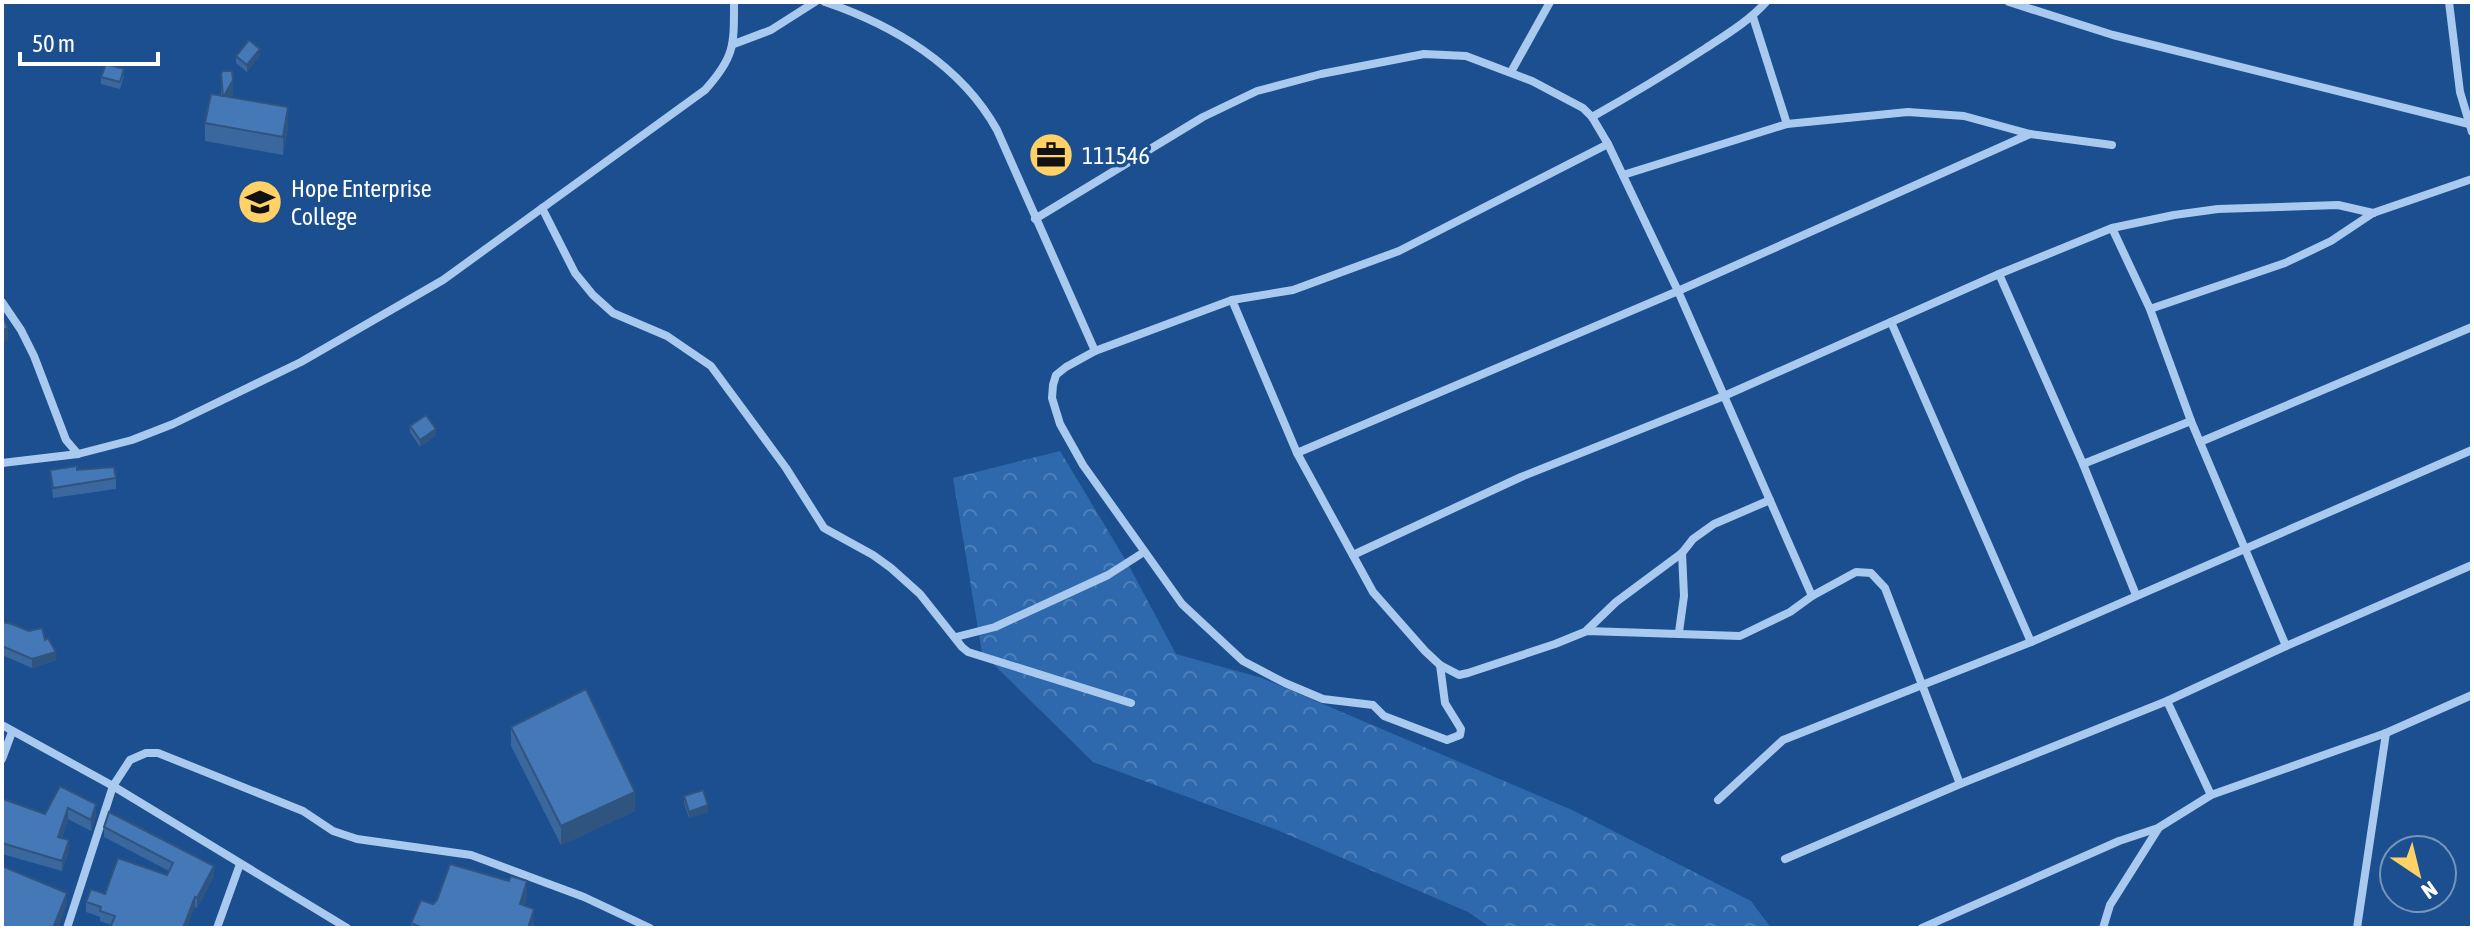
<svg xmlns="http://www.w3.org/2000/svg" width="2474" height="930" viewBox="0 0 2474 930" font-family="'Asap Condensed',sans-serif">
<defs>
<pattern id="forest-crowns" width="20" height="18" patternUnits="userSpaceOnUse" patternTransform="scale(2)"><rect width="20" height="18" fill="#2e69ad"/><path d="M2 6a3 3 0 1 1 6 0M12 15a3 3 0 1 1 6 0" fill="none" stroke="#4d80b9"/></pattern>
</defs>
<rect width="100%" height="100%" fill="#1b4f8f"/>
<path fill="url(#forest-crowns)" d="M 1060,451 L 1128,564 L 1176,654 L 1262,678 L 1570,809 L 1751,901 L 1771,928 L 1491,928 L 1468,912 L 1277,830 L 1093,762 L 982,653 L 953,478 Z"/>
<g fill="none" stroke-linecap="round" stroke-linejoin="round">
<g stroke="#a9c9ee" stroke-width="8">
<path d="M 825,2 C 893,25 961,65 997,130 L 1095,351"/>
<path d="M 2009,2 L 2113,35 L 2469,124"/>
<path d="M 2449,2 L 2460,92 L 2472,132"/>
<path d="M 1753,17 L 1787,124"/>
<path d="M 734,44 L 771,30 L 815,2"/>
<path d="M 1511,72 L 1550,2"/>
<path d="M 1592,117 C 1631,95 1669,72 1706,48 C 1727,34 1749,21 1766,2"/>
<path d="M 1623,175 L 1787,124 L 1908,112 L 1964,116 L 2030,134 L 2112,145"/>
<path d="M 542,208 L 575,273 L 593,295 L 613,313 L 667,336 L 711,366 L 786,468 L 824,528 L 873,555 L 891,568 L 920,594 L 962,647 L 968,652 L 1131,703"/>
<path d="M 1035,219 L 1203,117 L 1257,91 L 1321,74 L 1424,54 L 1466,56 L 1532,81 L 1583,108 L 1592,117 L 1608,144 L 1678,291 L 1812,596"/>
<path d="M 2112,228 L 2150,309 L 2191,421 L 2286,646"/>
<path d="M 1999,274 L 2083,464 L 2136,595"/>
<path d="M 1232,300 L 1297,453 L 1373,592 L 1425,651 L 1440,665 L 1459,675 L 1468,673 L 1555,644 L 1587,631 L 1740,636 L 1790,612 L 1812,596 L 1856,572 L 1871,573 L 1885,588 L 1960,784"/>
<path d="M 2,302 L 21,330 L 34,356 L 66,440 L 78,454"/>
<path d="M 2150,309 L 2285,263 L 2331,241 L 2373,213 L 2472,179"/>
<path d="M 1891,322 L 2031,642"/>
<path d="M 2200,442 L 2472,327"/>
<path d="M 1297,453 L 1678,291 L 2030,134"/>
<path d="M 2,463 L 78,454 L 132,440 L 173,424 L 301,362 L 443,280 L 705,90 C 735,57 734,45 734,2"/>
<path d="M 2083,464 L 2191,421"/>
<path d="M 1353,555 L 1521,477 L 1724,396 L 1999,274 L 2112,228 L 2174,215 L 2218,209 L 2338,205 L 2373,213"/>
<path d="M 1587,630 L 1616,602 L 1682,553 L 1693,539 L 1714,524 L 1770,500"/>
<path d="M 1679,632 L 1684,596 L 1682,553"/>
<path d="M 956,637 L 995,627 L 1108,575 L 1144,552"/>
<path d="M 1440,665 L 1445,703 L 1461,729 L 1460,735 L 1447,740 L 1384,716 L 1373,705 L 1323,699 L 1285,683 L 1243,661 L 1182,604 L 1083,465 L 1060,424 L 1052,398 L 1053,385 L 1056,375 L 1066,367 L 1095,351 L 1232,300 L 1293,290 L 1399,251 L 1608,144"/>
<path d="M 2167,701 L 2211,795"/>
<path d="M 2,725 L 113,786 L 347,928"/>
<path d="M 2,759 L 12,732"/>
<path d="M 1718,800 L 1783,740 L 2031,642 L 2472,450"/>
<path d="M 1785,859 L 1960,784 L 2167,701 L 2286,646 L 2472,565"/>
<path d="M 67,928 L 113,786 L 130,760 L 146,753 L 158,753 L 303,811 L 333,831 L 357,839 L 471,855 L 584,897 L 650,928"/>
<path d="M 217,928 L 240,864"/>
<path d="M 1922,928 L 2119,841 L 2158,828 L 2211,795 L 2386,733 L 2472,695"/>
<path d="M 2103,928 L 2110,905 L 2158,829"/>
<path d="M 2357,928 L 2386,733"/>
</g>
</g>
<g fill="#3a679d">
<path d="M 260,55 L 247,72 L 236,63 L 236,56 Z"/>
<path d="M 221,73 L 233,98 L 288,126 L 283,155 L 205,141 L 205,123 L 221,95 Z"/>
<path d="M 124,76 L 120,89 L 101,84 L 101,77 Z"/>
<path d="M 410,426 L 436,435 L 420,447 L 410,432 Z"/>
<path d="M 50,470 L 77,470 L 116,478 L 116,489 L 53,498 Z"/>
<path d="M 2,622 L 45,640 L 56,660 L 32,668 L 2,655 Z"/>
<path d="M 511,727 L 635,811 L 561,845 L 511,746 Z"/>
<path d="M 60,786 L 96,815 L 91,831 L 68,819 L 62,838 L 69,851 L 62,871 L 2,854 L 2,802 L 45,814 Z"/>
<path d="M 684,796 L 708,812 L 689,818 L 684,803 Z"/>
<path d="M 104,827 L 214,876 L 197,908 L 195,907 L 111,925 L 100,921 L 100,917 L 86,912 L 86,902 L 105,894 L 167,875 L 169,871 L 104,837 Z"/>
<path d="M 527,896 L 524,906 L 534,925 L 533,928 L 411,928 L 411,923 L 433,904 Z"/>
</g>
<g fill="#305480">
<path d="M 260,49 L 260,55 L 247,72 L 247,65 Z"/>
<path d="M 233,80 L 233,99 L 224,96 Z"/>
<path d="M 288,107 L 288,126 L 283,155 L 283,137 Z"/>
<path d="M 8,328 L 8,340 L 2,343 L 2,331 Z"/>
<path d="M 436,429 L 436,435 L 420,447 L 420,440 Z"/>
<path d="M 56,652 L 56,660 L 32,668 L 32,659 Z"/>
<path d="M 635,792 L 635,811 L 561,845 L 561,826 Z"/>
<path d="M 96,804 L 96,815 L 91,831 L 91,820 Z"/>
<path d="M 708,805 L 708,812 L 689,818 L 689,812 Z"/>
<path d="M 68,808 L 68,819 L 58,848 L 58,837 Z"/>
<path d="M 69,840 L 69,851 L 62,871 L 62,861 Z"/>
<path d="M 214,866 L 214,876 L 197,908 L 197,898 Z"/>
<path d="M 527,881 L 527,896 L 520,920 L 520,904 Z"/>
<path d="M 67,893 L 67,904 L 58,928 L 53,928 Z"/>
<path d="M 195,897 L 195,907 L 187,928 L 183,928 Z"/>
<path d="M 534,909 L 533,928 L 528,928 Z"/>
</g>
<g fill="#4478b7" stroke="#305480" stroke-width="2">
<path d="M 249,40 L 260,49 L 247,65 L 236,56 Z"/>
<path d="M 106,64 L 124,69 L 120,82 L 101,77 Z"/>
<path d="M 223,71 L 232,71 L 233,80 L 224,96 L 288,107 L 283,137 L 205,123 L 211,94 L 223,96 L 221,73 Z"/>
<path d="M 2,316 L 8,328 L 2,331 Z"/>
<path d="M 426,415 L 436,429 L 420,440 L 410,426 Z"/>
<path d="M 77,466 L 77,470 L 114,467 L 116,478 L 53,488 L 50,470 Z"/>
<path d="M 2,622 L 12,624 L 29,631 L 42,628 L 45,640 L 48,638 L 56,652 L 32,659 L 2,646 Z"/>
<path d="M 586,689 L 635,792 L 561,826 L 511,727 Z"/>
<path d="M 60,786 L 96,804 L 91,820 L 68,808 L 58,837 L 69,840 L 62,861 L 2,843 L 3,799 L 45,814 Z"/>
<path d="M 703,790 L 708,805 L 689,812 L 684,796 Z"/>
<path d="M 109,812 L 214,866 L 197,898 L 195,897 L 183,928 L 110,928 L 115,916 L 100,911 L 101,907 L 86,902 L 91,889 L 105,894 L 118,858 L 167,875 L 173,863 L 104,827 Z"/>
<path d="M 450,864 L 509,881 L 511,876 L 527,881 L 520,904 L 534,909 L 528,928 L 422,928 L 411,923 L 421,900 L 433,904 L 437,900 Z"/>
<path d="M 2,866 L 67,893 L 53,928 L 2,928 Z"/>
</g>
<defs>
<g id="office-disc" transform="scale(2.3)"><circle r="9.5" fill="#ffd166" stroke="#1b4f8f"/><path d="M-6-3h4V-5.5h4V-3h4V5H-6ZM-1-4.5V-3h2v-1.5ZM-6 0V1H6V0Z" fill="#111"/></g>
<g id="university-disc" transform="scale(2.3)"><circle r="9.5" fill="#ffd166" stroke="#1b4f8f"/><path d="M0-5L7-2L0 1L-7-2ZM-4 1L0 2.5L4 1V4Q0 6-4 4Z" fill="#111"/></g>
</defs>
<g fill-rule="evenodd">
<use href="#office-disc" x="1051" y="155"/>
<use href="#university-disc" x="260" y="202"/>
</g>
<g text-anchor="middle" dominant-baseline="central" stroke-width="7" stroke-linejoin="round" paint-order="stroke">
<g font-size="24" fill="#fff" stroke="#1b4f8f" text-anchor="start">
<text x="1082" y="155">111546</text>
<text x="291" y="188">Hope Enterprise<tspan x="291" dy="28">College</tspan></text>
</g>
</g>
<rect width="2474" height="930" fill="none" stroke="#ffffff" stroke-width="8"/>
<g transform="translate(2418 874) rotate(145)"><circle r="38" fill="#1b4f8f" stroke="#7695bc" stroke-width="2"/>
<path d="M0-6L14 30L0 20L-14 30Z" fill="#ffd166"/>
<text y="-12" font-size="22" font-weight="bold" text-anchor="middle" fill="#ffffff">N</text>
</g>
<path d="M20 52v12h138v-12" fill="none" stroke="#ffffff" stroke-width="4"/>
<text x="32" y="52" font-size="24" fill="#ffffff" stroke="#1b4f8f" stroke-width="6" paint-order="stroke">50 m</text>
</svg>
